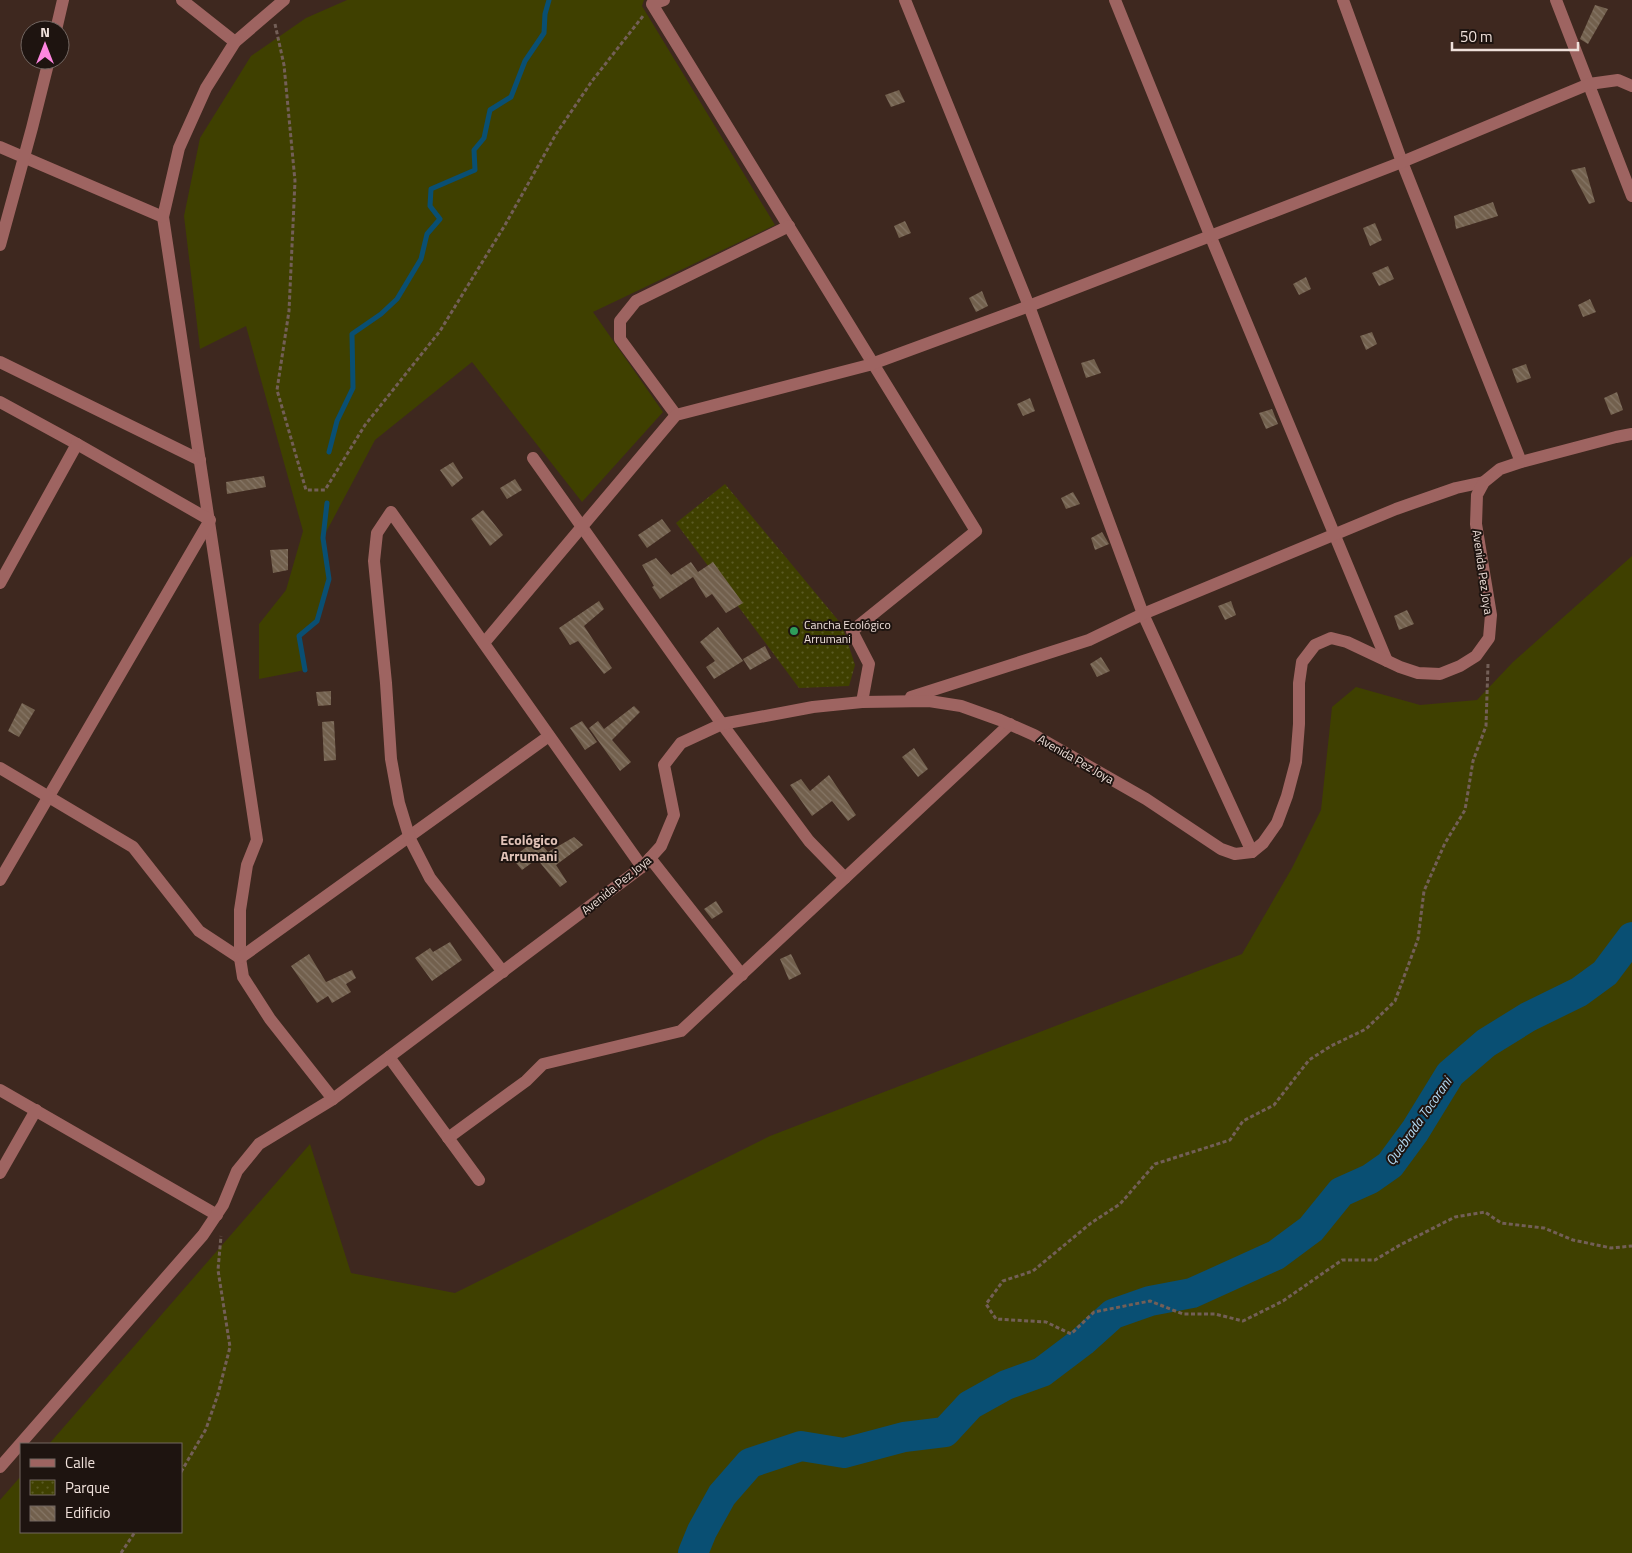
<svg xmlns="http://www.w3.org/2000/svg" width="1632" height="1553" viewBox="0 0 1632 1553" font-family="'Titillium Web',sans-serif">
<defs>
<pattern id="park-dots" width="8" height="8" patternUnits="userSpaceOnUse" patternTransform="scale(1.25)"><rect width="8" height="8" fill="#3f4000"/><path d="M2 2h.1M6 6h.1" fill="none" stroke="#5b5b25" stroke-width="1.8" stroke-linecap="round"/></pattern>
<pattern id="building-back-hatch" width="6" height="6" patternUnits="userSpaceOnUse" patternTransform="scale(1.25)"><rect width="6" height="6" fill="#72604d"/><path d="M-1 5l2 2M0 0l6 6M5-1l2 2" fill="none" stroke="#867666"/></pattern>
</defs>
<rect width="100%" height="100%" fill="#3e281f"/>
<g fill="#3f4000">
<path d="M 347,0 L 644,0 L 642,6 L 775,225 L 593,312 L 663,412 L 582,502 L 472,362 L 375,440 L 323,538 L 329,579 L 324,597 L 317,621 L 299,637 L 305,670 L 259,679 L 259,624 L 286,590 L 303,531 L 246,326 L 200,349 L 184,216 L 200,138 L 251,56 L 306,18 Z"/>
<path d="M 1632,556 L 1632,1553 L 0,1553 L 0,1500 L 21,1476 L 21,1532 L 181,1532 L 181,1444 L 49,1444 L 310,1144 L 351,1273 L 455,1293 L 770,1136 L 1242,954 L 1292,868 L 1321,810 L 1332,707 L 1356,687 L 1420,705 L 1477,700 L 1513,662 Z"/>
</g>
<path fill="url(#park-dots)" d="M 725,484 L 842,625 L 855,665 L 849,686 L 799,688 L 676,523 Z"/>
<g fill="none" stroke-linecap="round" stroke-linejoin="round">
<g stroke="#094f73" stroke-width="5">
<path d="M 329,452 L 337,421 L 353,388 L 352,334 L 381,314 L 397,299 L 421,259 L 427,234 L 440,219 L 430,206 L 431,189 L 475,170 L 474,150 L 484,138 L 490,110 L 511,97 L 525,61 L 544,33 L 545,14 L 549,0"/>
<path d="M 305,670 L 299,636 L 317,621 L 329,579 L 323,538 L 327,503"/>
</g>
<path stroke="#094f73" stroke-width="30" d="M 693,1553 L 702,1531 L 722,1495 L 750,1463 L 801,1446 L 844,1453 L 904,1437 L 945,1432 L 970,1405 L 1006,1385 L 1042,1372 L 1083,1341 L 1113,1314 L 1150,1301 L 1192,1293 L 1276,1255 L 1311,1229 L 1341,1192 L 1370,1179 L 1390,1165 L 1415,1131 L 1450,1074 L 1486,1043 L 1528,1017 L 1579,992 L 1605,973 L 1632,937"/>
</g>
<g fill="url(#building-back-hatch)">
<path d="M 1595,5 L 1608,9 L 1588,44 L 1580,39 Z"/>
<path d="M 899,90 L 905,102 L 891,107 L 885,95 Z"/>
<path d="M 1585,167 L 1595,202 L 1589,204 L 1571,170 Z"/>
<path d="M 1493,202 L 1498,216 L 1456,229 L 1454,216 Z"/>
<path d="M 905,221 L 911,233 L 899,238 L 894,226 Z"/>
<path d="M 1375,223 L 1382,240 L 1370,246 L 1363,228 Z"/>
<path d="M 1388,266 L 1394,279 L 1379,286 L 1372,273 Z"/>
<path d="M 1306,277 L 1311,289 L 1299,295 L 1293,284 Z"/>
<path d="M 982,291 L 988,306 L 976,312 L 969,298 Z"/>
<path d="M 1590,299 L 1596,312 L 1583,317 L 1578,305 Z"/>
<path d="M 1372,332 L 1377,344 L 1366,350 L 1360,336 Z"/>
<path d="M 1094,359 L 1101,373 L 1086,378 L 1081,363 Z"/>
<path d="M 1526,364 L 1531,378 L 1517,383 L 1512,369 Z"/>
<path d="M 1617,392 L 1623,410 L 1611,415 L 1604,398 Z"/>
<path d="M 1030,398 L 1035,411 L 1023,416 L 1017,404 Z"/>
<path d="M 1272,409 L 1278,424 L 1266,429 L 1259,413 Z"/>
<path d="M 453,462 L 463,478 L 452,487 L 440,470 Z"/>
<path d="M 264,476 L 266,487 L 227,494 L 226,482 Z"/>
<path d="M 515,479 L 522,490 L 507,499 L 500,488 Z"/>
<path d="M 1073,492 L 1080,504 L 1066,509 L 1061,498 Z"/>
<path d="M 483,510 L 503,535 L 490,546 L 471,519 Z"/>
<path d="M 662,519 L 671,531 L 647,548 L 638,535 Z"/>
<path d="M 1102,532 L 1109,544 L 1095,550 L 1091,538 Z"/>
<path d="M 288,549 L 288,570 L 273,573 L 270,550 Z"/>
<path d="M 656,558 L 671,575 L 691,562 L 698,572 L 713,562 L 743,603 L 726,613 L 712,594 L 706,598 L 693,577 L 660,599 L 652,587 L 654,586 L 642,565 Z"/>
<path d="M 599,601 L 604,609 L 584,626 L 612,668 L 604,674 L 578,641 L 570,645 L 559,628 Z"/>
<path d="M 1231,601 L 1236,615 L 1225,620 L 1218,606 Z"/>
<path d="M 1407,610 L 1414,624 L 1399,630 L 1394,616 Z"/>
<path d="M 718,627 L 743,661 L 714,679 L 706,667 L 715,661 L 700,642 Z"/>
<path d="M 765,646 L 771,658 L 750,670 L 743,659 Z"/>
<path d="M 1101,657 L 1110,671 L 1097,677 L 1090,664 Z"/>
<path d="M 331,691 L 331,705 L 318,706 L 316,692 Z"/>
<path d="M 22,703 L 35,710 L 19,737 L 8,731 Z"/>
<path d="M 634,706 L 640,712 L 612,740 L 631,762 L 620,771 L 589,728 L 598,721 L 604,729 Z"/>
<path d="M 334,721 L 336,760 L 324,761 L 322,722 Z"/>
<path d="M 582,721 L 597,742 L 585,750 L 570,728 Z"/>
<path d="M 914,748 L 928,769 L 918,777 L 902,757 Z"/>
<path d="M 829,775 L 856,815 L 848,821 L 832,801 L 812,816 L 790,785 L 801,779 L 810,791 Z"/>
<path d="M 574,837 L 583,845 L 556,865 L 567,882 L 560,887 L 537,859 L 522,870 L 512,858 L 537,839 L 548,852 Z"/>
<path d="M 716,901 L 723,912 L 712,919 L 704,909 Z"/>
<path d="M 450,942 L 462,960 L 432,981 L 415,958 L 430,948 L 433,952 Z"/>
<path d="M 309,954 L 326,982 L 352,970 L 356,978 L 346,984 L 351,992 L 332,1003 L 328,996 L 317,1003 L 291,966 Z"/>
<path d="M 791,954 L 801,974 L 789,980 L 780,959 Z"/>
</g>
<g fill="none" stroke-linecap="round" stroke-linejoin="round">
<g stroke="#735f57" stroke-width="3" stroke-dasharray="4 2.5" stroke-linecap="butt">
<path d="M 275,24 L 284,65 L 295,181 L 289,311 L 277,390 L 306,490 L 325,490 L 365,425 L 440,331 L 505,225 L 556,134 L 592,81 L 643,16"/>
<path d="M 1488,664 L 1486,726 L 1473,761 L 1465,810 L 1445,843 L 1424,891 L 1418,939 L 1395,1001 L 1366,1029 L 1331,1046 L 1309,1060 L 1274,1105 L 1243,1121 L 1230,1140 L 1155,1164 L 1120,1204 L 1091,1223 L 1033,1271 L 1003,1281 L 986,1304 L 996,1319 L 1046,1322 L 1071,1334 L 1094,1312 L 1150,1301 L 1183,1314 L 1215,1314 L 1243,1321 L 1283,1301 L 1342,1260 L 1375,1260 L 1400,1245 L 1455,1217 L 1485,1212 L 1501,1223 L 1544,1228 L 1573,1240 L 1611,1248 L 1632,1246"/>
<path d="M 181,1472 L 206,1429 L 218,1394 L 230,1347 L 218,1270 L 221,1236"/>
<path d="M 121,1553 L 135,1532"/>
</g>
<g stroke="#9e6461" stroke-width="12">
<path d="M 182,0 L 235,42"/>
<path d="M 284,0 L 235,42 L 206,88 L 179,148 L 163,217 L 257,840 L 247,865 L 240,910 L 240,958 L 243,977 L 270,1019 L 333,1099"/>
<path d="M 664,0 L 652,4 L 976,531 L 852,631 L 869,664 L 862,702"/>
<path d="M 905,0 L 1029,306 L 1143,614 L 1252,852"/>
<path d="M 1115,0 L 1210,235 L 1387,661"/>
<path d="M 1343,0 L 1402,162 L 1521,462"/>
<path d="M 1556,0 L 1632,196"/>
<path d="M 56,30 L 63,0"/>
<path d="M 0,147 L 163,217"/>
<path d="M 0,245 L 32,128 L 49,60"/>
<path d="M 0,362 L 200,460"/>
<path d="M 0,402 L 77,444 L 210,520 L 0,880"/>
<path d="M 676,415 L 620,339 L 620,321 L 636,301 L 789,226"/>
<path d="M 533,458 L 722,724 L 809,841 L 845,878"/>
<path d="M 0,583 L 77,444"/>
<path d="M 484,643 L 676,415 L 869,365 L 1029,306 L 1402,162 L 1589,84 L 1618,80 L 1632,86"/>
<path d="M 911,697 L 1089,640 L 1143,614 L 1396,509 L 1456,488 L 1484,482"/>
<path d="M 0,768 L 133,847 L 199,931 L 240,958"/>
<path d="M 650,858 L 742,975"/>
<path d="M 240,958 L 549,736"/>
<path d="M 503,972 L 430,878 L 410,839 L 399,803 L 391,759 L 386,683 L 374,561 L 377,533 L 391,512 L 642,867"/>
<path d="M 389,1057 L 479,1180"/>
<path d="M 0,1090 L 217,1215"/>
<path d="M 448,1138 L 526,1081 L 543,1064 L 681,1031 L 1010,724"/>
<path d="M 0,1173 L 36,1110"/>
<path d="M 0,1467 L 203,1235 L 223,1205 L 237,1171 L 259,1144 L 333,1099 L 642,867 L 661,846 L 674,815 L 664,765 L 681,743 L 722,724 L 813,707 L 862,702 L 929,701 L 961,706 L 1000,720 L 1034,735 L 1146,799 L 1221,849 L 1235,854 L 1252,852 L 1263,843 L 1277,823 L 1287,796 L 1296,762 L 1299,724 L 1299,683 L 1302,662 L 1315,645 L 1331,638 L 1347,642 L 1400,667 L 1418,673 L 1440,674 L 1460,666 L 1476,656 L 1489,638 L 1491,615 L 1476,524 L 1477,495 L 1484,482 L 1500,469 L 1521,462 L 1616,437 L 1632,434"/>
</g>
</g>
<circle fill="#2e9e5b" stroke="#1e1410" stroke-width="2" cx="794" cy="631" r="5"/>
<g text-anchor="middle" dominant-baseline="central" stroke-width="4" stroke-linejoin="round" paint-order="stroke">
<g font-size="12" fill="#efe0da" stroke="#1e1410">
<text transform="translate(1483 572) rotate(82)">Avenida Pez Joya</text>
<text transform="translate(1076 759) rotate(30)">Avenida Pez Joya</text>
<text transform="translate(616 885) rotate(-39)">Avenida Pez Joya</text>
</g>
<g font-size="12" fill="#efe0da" stroke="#1e1410" text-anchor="start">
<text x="804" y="624">Cancha Ecológico<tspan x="804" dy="14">Arrumani</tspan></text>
</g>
<g font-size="14" font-weight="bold" fill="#e1c3b8" stroke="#1e1410">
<text x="529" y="839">Ecológico<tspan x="529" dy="16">Arrumani</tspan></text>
</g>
<g font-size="14" font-style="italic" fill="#b1d8f2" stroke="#1e1410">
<text transform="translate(1418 1121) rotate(-55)">Quebrada Tocorani</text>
</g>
</g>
<rect x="20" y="1443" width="162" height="90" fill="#1e1410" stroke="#726661"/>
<rect x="30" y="1459" width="25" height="8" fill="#9e6461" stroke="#726661"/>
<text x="65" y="1468" font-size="15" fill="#efe0da">Calle</text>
<rect x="30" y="1480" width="25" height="15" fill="url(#park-dots)" stroke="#726661"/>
<text x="65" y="1493" font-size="15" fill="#efe0da">Parque</text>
<rect x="30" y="1506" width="25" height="15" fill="url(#building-back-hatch)" stroke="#726661"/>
<text x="65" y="1518" font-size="15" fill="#efe0da">Edificio</text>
<g transform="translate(45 45)"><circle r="24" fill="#1e1410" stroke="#726661"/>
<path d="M0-4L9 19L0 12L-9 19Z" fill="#fe86e0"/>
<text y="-8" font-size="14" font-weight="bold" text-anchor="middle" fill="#efe0da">N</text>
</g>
<path d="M1452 42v8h126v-8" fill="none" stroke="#efe0da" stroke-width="2.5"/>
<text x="1460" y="42" font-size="15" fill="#efe0da" stroke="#1e1410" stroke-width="4" paint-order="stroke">50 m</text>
</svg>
